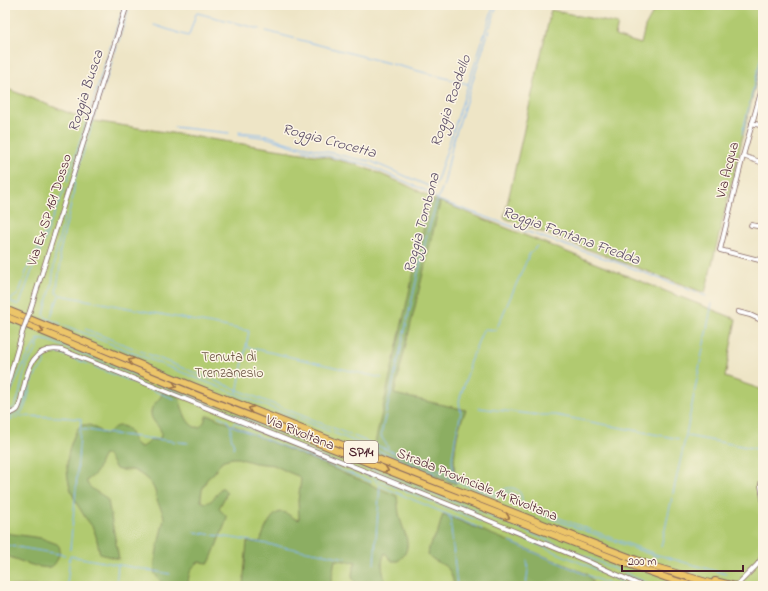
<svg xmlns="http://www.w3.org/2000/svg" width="768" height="591" viewBox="0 0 768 591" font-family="'Indie Flower',sans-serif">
<rect width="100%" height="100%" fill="#fcf5e5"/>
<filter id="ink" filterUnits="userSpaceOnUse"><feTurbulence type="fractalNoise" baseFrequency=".025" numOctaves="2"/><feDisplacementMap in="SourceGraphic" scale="8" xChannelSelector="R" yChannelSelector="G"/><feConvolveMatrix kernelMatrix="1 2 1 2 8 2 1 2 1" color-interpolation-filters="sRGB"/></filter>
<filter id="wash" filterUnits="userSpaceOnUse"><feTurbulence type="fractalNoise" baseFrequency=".012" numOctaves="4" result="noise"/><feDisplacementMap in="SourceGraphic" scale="16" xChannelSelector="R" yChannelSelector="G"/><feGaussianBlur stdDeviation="0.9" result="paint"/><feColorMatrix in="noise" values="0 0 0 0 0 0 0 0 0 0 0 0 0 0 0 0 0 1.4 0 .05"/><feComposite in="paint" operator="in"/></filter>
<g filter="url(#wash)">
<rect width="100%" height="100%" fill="#eee5c6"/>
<g fill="#b1ca70" stroke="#7e744e">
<path d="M 657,5 L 763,5 L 763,53 L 705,293 L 504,218 L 551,10 L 618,24 L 615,36 L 641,44 L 645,27 Z"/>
<path d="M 5,88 L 87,120 L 321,156 L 354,164 L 376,172 L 402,183 L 441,202 L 736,319 L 725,377 L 763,390 L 763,586 L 5,586 Z"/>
</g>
<g fill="#8cae62" stroke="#6b6646">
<path d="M 430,200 L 440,203 L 394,394 L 466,410 C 455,432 452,461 456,484 L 373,452 Z"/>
<path d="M 163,391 L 179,396 C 181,405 187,430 199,427 C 204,425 205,420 206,416 L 211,416 L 397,496 C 398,503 398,511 400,518 C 404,534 415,548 398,561 L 392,561 L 385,553 C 379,564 384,575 386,586 C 376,586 353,590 352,575 C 352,571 354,566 356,562 L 335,560 L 330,586 L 243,586 L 247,542 L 260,542 C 263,534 270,513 281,512 C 287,512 292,518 298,520 L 299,518 L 298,501 L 301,479 L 298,476 L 288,472 L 274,465 L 255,463 L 238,458 L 233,458 L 224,460 L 221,462 L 214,473 L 207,479 L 202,490 L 201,497 L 201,501 C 210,507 216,495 221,488 L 223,488 L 227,492 L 225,497 L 219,508 C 221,513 226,513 227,519 L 211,559 L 209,563 L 199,562 C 190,567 188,576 188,586 L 165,586 C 162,582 157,578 155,574 C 152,564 162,530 164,518 C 163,510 159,507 157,500 C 156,497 156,494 155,491 C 152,482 143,475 135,471 C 128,468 123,472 116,469 L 109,457 L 108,455 L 104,455 C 96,467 102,471 87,480 L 87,483 C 92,492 103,493 108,501 L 119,559 L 100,554 C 98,546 97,538 94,530 C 91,523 85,519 82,512 C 66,488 62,463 74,436 C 77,429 79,424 87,425 C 90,425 93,426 95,428 C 99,430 102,433 105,435 C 109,434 111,429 115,427 C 117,426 119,426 122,426 C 136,429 129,443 141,447 L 146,445 L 151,440 L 157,440 L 160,438 C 165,427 151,424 151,413 C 151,403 162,400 163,391 Z"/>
<path d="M 443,514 L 587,574 L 592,580 L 592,586 L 454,586 C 451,570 450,568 436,561 C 433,559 430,558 428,555 L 429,547 L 438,531 Z"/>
<path d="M 5,533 L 41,538 L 57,544 C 61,547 60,551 59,555 C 57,560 55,566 50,567 C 40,570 15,559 5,555 Z"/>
</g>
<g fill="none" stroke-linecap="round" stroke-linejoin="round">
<g stroke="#86baf4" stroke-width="1">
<path d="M 154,25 L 188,36 L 189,35 L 196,14 L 197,13 L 260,29"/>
<path d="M 266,31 L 468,84"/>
<path d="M 104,87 L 130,5"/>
<path d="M 102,92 L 75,179 L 73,196 L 59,255 L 61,261 L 56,293 L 60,295 L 249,331 L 237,393"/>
<path d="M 174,127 L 229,133"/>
<path d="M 239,132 L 267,135 L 285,142 L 357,159 L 370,161 L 433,188"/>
<path d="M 239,134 L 268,138 L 305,150 L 346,160 L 365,164 L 431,193 L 431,191 L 437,181 L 494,5"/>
<path d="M 742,134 L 763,50"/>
<path d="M 67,182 L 124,5"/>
<path d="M 431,193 L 438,200 L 553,241 L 616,262 L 706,296"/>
<path d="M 64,214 L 63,223 L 55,257 L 52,284 L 44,314 L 46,318 L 454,481 L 497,497 L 500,497 L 506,492 L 512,492 L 517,496 L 519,505 L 539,514 L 658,557"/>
<path d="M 5,299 L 18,305 L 20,303 L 34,265 L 50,227"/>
<path d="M 9,300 L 16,296 L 19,293 L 29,264 L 38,249 L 44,234 L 52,219 L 65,188"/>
<path d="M 51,316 L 59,296"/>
<path d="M 85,329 L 423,464 L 488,491 L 499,493 C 509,484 523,487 522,503 L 524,505 L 658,555 L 726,574"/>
<path d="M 247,347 L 382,378"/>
<path d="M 38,349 L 37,345 L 40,340"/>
<path d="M 5,402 L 10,394 L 22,367 L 37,340 L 38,339 L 50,341 L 522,529 L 532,534 L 537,536 L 655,586"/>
<path d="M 479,408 L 539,415 L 555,415 L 679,439"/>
<path d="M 5,409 C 10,411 14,409 16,404 C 23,386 22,366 36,351"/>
<path d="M 21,416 L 59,417 L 81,419 L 76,489 L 70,550"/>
<path d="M 218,416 L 227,420 L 230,425 L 232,426 L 235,422 L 482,522"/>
<path d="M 5,417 C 37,416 20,365 43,360 L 46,354 C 53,352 59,353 65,355 L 177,400"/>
<path d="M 5,421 C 29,419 26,394 34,378 C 36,372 42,368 45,363 L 45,360 L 43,358"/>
<path d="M 231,426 L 231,437 L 234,445 L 233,448"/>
<path d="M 233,426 L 371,482"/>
<path d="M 82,429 L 105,433 L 188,443"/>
<path d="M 687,436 L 763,450"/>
<path d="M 388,448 C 387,443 382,440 381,435 L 427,234 L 438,198 L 444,184 L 453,142 L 497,5"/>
<path d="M 454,476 L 452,459 L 456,435 L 461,413 L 459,401 L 468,373 L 469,364 L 483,330 L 485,329 L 496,330 L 530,253 L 537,246"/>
<path d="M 381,486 L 482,529"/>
<path d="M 448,516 L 450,517 L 457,586"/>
<path d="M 194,532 L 239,539 L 346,558"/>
<path d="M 515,535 L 586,565 L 620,581 L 627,586"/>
<path d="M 510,542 L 613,586"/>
<path d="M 5,545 L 65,555"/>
<path d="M 661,547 L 686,435 L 712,303"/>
<path d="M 374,564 L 380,485 L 375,481"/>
<path d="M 67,586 L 70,556 L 170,574"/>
<path d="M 116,586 L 118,565"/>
<path d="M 526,586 L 528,570 L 527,560"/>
</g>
</g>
</g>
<g filter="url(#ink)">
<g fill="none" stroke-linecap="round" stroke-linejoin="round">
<g stroke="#836461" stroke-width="5.5">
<g id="minor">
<path d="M 763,85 L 743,156 L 720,250 L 763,261"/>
<path d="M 752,123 L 763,126"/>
<path d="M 743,156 L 763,163"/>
<path d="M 751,225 L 763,227"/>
<path d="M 761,227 L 763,217"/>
<path d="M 738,312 L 750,315 L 763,321"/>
<path d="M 29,314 L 127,5"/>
<path d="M 5,393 L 23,330"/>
<path d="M 5,414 C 9,414 13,413 17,410 C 20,406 21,400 22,395 C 27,373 31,344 62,350 L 485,519 L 587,561 L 642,586"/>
<path d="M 763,472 L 761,485 L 763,500"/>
<path d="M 736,586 L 757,565 L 763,556"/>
</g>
</g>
<g stroke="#836461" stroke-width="8">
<g id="highway">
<path d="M 5,309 L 193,386 L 571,535 L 655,567 L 720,586"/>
<path d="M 5,316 L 191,393 L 402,476 L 628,564 L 667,578 L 693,586"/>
<path d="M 715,581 L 735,586"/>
</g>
</g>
<use href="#minor" stroke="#fff" stroke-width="4"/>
<use href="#highway" stroke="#ecc569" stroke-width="6"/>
<g stroke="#836461" stroke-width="5.5" stroke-linecap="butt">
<path id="minor-bridge" d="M 23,330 L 29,314"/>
</g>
<use href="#minor-bridge" stroke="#fff" stroke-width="4"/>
</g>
<defs><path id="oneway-chevron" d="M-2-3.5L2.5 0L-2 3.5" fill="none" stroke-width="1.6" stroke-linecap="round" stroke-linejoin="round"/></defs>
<g stroke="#9b724a">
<use href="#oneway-chevron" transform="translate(41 331) rotate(23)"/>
<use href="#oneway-chevron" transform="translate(131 361) rotate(-158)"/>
<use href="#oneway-chevron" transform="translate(174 386) rotate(22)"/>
<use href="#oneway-chevron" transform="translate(251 409) rotate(-159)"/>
<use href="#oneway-chevron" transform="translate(386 470) rotate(22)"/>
<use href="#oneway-chevron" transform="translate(507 517) rotate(21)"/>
</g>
</g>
<g text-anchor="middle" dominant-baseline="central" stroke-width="3" stroke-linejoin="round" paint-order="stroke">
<rect fill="#fcf5e5" stroke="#7f5f63" stroke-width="1" x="344" y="441" width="34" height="22" rx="3"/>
<g font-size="13" font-weight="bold" fill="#4a1f2b">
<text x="361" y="452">SP14</text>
</g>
<g font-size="14" fill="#4a1f2b" stroke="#fcf5e5">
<text transform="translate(728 170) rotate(-76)">Via Acqua</text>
<text transform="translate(50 210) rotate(-72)">Via Ex SP 161 Dosso</text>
<text transform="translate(300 433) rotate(22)">Via Rivoltana</text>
<text transform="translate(477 485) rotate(22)">Strada Provinciale 14 Rivoltana</text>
</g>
<g font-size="14" fill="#695240" stroke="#fcf5e5">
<text x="229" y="357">Tenuta di<tspan x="229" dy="16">Trenzanesio</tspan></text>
</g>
<g font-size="15" font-style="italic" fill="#5c4e67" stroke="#fcf5e5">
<text transform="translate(86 91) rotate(-72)">Roggia Busca</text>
<text transform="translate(451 101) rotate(-71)">Roggia Roadello</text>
<text transform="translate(329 141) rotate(15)">Roggia Crocetta</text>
<text transform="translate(422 223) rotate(-75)">Roggia Tombona</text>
<text transform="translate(571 236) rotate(20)">Roggia Fontana Fredda</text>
</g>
</g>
<rect width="768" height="591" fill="none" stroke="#fcf5e5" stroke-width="20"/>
<path d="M622 565v6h121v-6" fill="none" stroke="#4a1f2b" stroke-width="2"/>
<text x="628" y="565" font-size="12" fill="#4a1f2b" stroke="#fcf5e5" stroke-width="3" paint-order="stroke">200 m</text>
</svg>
